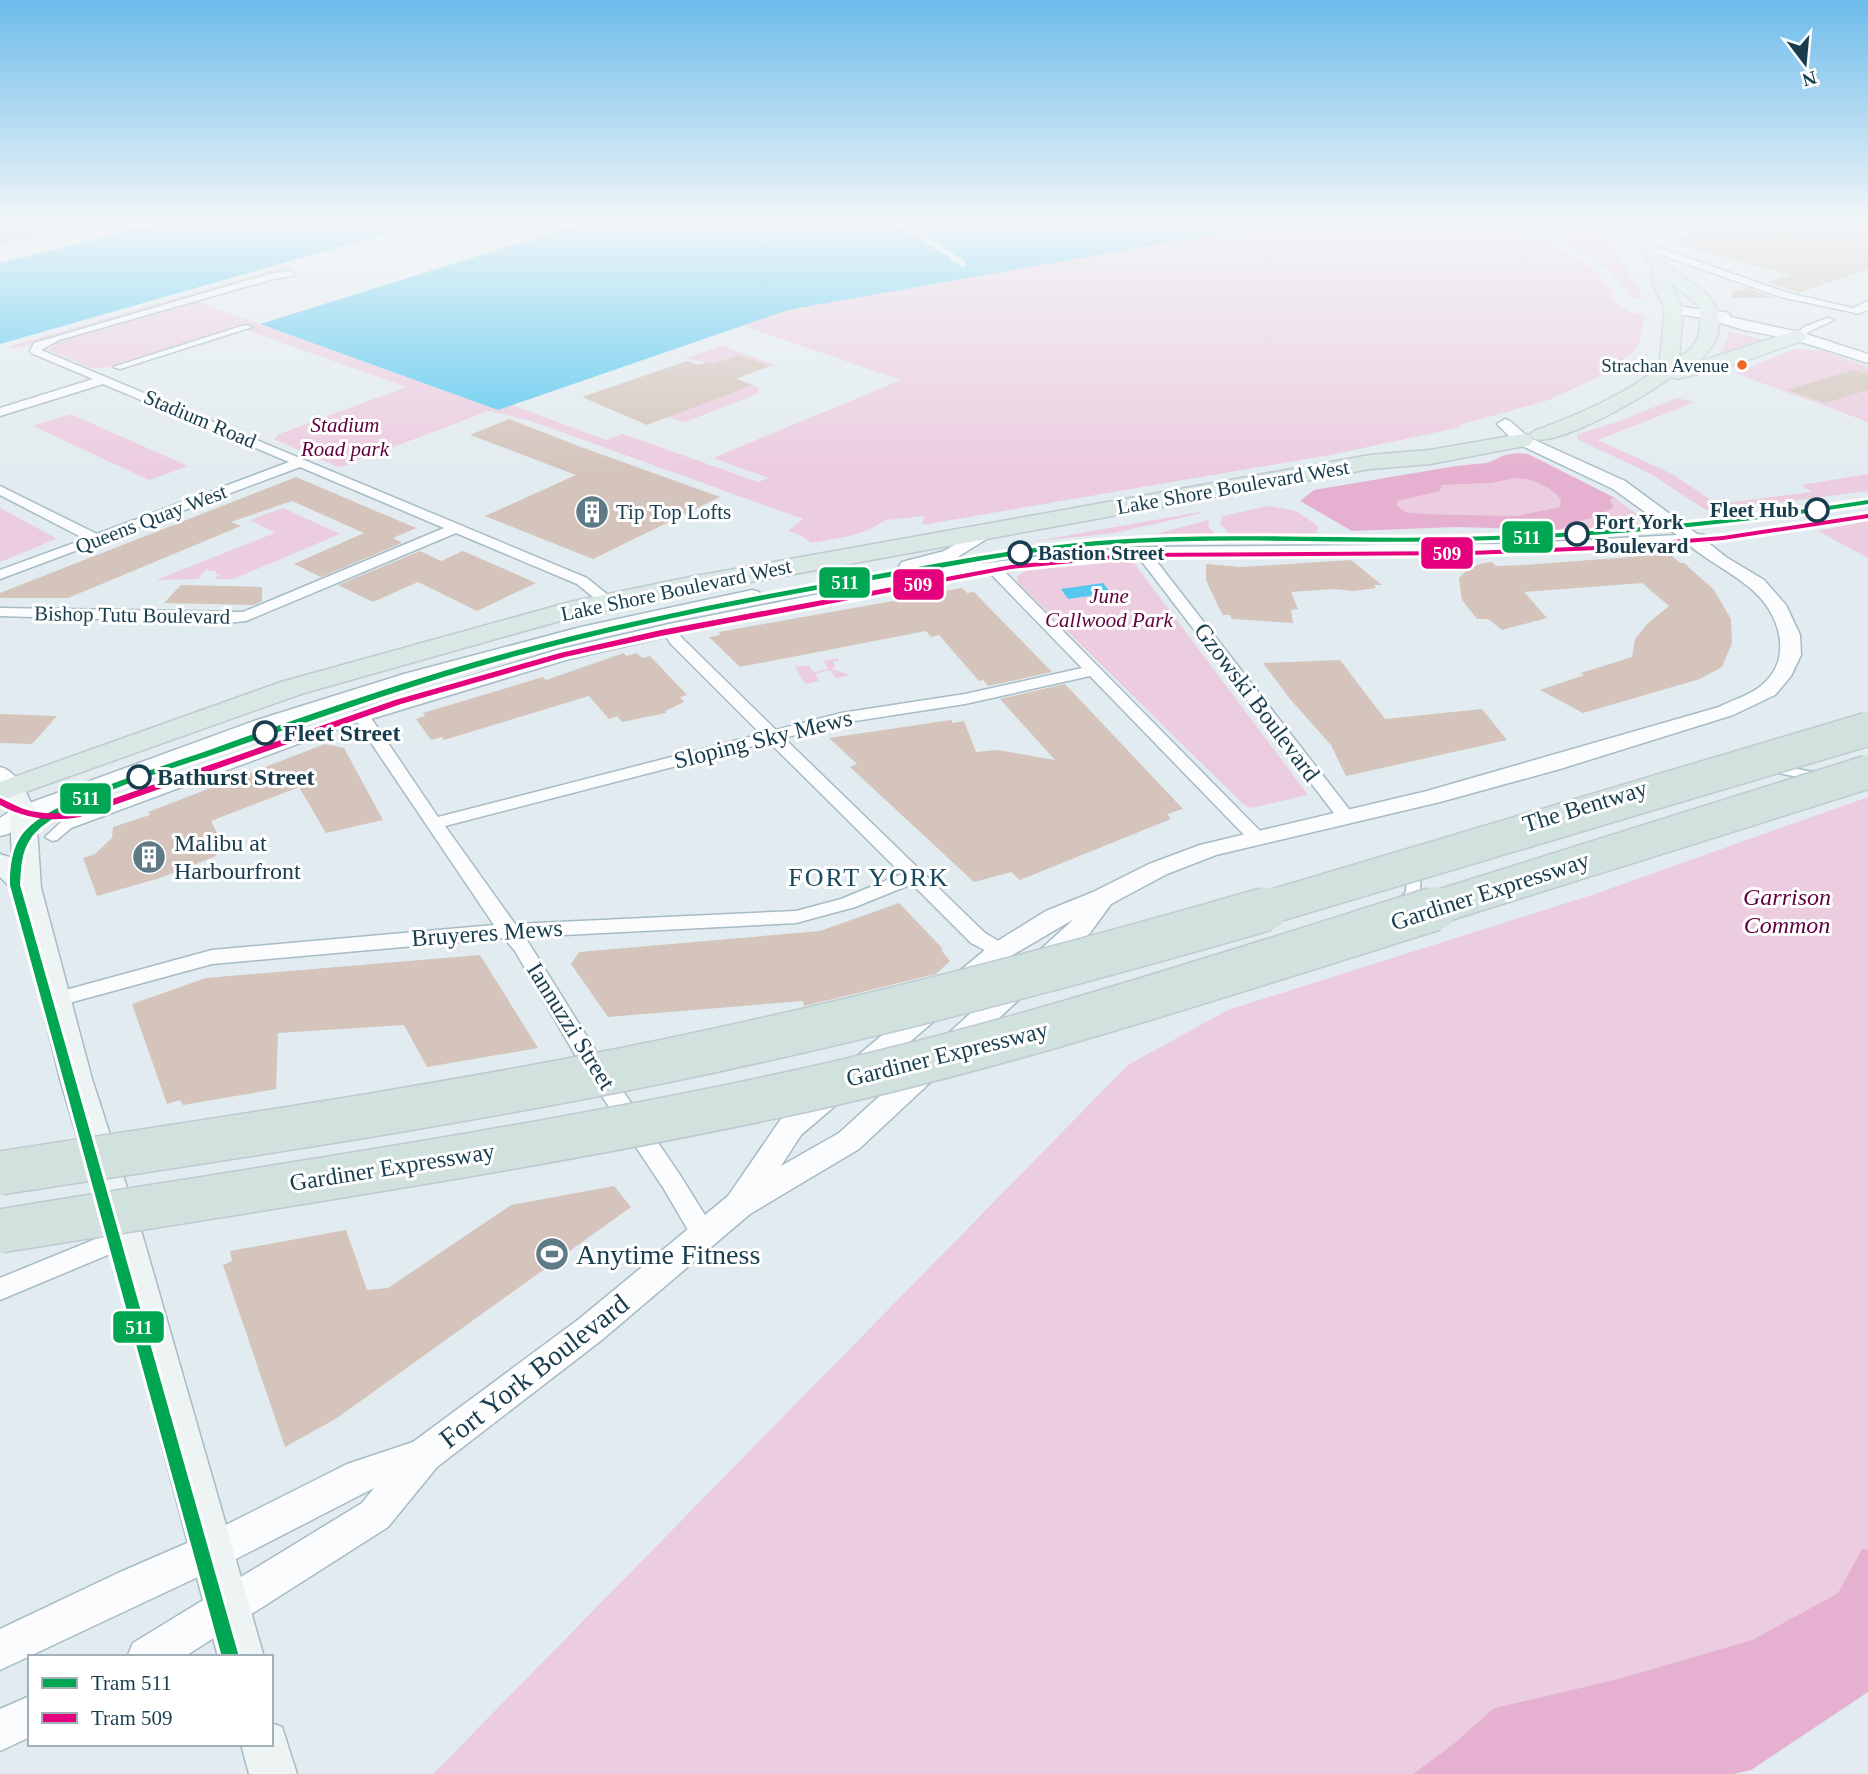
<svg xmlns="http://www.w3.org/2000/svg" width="1868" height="1774" viewBox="0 0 1868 1774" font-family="Georgia,serif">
<rect width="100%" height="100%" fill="#e2ebef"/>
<g fill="#ecccdf">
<path d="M 1459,224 L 1507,224 L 1528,232 L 1594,269 L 1614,292 L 1613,299 L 1630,313 L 1645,314 L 1640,341 L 1633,352 L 1611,371 L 1549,400 L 1459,425 L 1461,427 L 1335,454 L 922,525 L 924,516 L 886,520 L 868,530 L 850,536 L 811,543 L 802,536 L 788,531 L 803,519 L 528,420 L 488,411 L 341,467 L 336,466 L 274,439 L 279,434 L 406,387 L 238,327 L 105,368 L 91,368 L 48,350 L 59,341 L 195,301 L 498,410 L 512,405 L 606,440 L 623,434 L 758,482 L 769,478 L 713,458 L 901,380 L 743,326 L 788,310 L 1221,233 Z"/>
<path d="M 1527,224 L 1602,224 L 1604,233 L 1644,299 L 1631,298 C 1611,261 1563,243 1527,224 Z"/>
<path d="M 1651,224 L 1686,224 L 1684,225 L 1696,228 L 1660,240 Z"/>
<path d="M 291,265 L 294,266 L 28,345 L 12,349 L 7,347 Z"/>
<path d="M 1728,331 L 1770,341 L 1719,356 L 1728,338 Z"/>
<path d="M 723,346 L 775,365 L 770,366 L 738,355 L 712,364 L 686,358 Z"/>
<path d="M 1794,349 L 1823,351 L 1868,367 L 1868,422 L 1735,373 Z"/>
<path d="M 753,385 L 759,389 L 757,394 L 685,422 L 667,417 Z"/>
<path d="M 1677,398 L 1695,402 L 1598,440 L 1672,474 L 1717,504 L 1812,492 L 1801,485 L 1868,474 L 1868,491 L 1711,511 L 1703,508 L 1649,473 L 1577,439 L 1578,434 L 1617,422 Z"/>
<path d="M 70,414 L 188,466 L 149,480 L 33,426 Z"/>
<path d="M 1516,478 C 1535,480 1547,485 1562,499 L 1560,507 L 1516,516 L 1424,514 L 1406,512 L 1396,506 L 1397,501 L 1442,485 L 1492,483 Z"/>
<path d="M 1615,498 L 1645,520 L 1636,521 L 1640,526 L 1559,530 L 1578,521 L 1598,517 L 1610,499 Z"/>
<path d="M 1268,506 L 1296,511 L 1318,526 L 1317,533 L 1229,534 L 1220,523 L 1223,516 Z"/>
<path d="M 0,508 L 54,537 L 56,539 L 0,562 Z"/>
<path d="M 283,508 L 340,534 L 233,579 L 214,579 L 221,574 L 215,574 L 217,571 L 207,571 L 209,566 L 198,579 L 156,580 L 275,533 L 250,520 Z"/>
<path d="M 1200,512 L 1202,513 L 1115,533 L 1030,542 Z"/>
<path d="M 1208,520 L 1209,528 L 1216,535 L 1153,535 Z"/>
<path d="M 1868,521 L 1868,558 L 1818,531 Z"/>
<path d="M 1117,560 L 1134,563 L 1308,795 L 1251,808 L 1243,804 L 1018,583 L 1017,576 L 1026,571 Z"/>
<path d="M 838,658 L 839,661 L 833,662 L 835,666 L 832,669 L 850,675 L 836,678 L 830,670 L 815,674 L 819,681 L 805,684 L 795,667 L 808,665 L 814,672 L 828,669 L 824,661 Z"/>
<path d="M 1868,797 L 1868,1550 L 1862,1550 L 1838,1593 L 1752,1640 L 1618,1679 L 1494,1708 L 1456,1742 L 1413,1774 L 433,1774 L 1128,1065 L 1228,1010 L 1592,895 Z"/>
</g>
<g fill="#e6b1d0" fill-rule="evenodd">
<path d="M 1517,453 L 1528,454 L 1615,498 L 1610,499 L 1613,507 L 1598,517 L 1578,521 L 1559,530 L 1456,527 L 1352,531 L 1300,501 L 1314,490 L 1456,466 L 1487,463 L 1505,455 ZM 1516,478 C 1535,480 1547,485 1561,499 L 1560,507 L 1516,516 L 1424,514 L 1406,512 L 1397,506 L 1397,501 L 1440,491 L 1442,485 L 1492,483 Z"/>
<path d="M 1862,1549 L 1868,1550 L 1868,1692 L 1751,1770 L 1733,1774 L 1413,1774 L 1456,1742 L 1494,1708 L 1618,1679 L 1752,1640 L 1838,1593 Z"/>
</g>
<g fill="#56c7ef">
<path d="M 154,224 L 419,224 L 0,344 L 0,263 Z"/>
<path d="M 581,224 L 895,224 L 951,258 L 950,260 L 960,264 L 959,266 L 965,267 L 966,262 L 908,224 L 1459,224 L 1221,233 L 788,310 L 498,410 L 260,324 Z"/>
<path d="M 1103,583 L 1111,593 L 1068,599 L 1061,589 Z"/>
</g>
<g fill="#d4c4bb">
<path d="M 0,224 L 56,224 L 57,231 L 0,245 Z"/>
<path d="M 1721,224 L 1868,224 L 1868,269 L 1799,293 L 1766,282 L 1790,275 L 1680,245 L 1688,243 L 1673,239 Z"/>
<path d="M 1747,288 L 1775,298 L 1732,298 L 1732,292 Z"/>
<path d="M 738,355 L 770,366 L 736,379 L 753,385 L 647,425 L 582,397 L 687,361 L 699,365 L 708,362 L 712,364 Z"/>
<path d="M 1854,370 L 1868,374 L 1868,390 L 1825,403 L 1787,390 Z"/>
<path d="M 509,419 L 581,447 L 720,497 L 593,559 L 485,516 L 576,475 L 470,435 Z"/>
<path d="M 296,477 L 416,528 L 393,538 L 402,543 L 321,577 L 294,564 L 364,533 L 292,501 L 231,522 L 241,526 L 68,598 L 0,598 L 0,593 Z"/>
<path d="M 420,551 L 441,561 L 463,551 L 536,583 L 477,611 L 418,582 L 373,602 L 338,585 Z"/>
<path d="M 1670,554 L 1680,563 L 1684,563 L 1714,590 L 1731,619 L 1732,643 L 1722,667 L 1700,679 L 1583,713 L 1540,690 L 1584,675 L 1581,673 L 1632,657 L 1635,639 L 1647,624 L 1669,606 L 1642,583 L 1524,592 L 1547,618 L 1502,630 L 1488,619 L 1477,619 L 1462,600 L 1459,578 L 1469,568 L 1483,563 L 1492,562 L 1496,566 L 1523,565 Z"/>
<path d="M 1351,560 L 1382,585 L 1374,585 L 1376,588 L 1354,591 L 1333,589 L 1291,592 L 1298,609 L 1291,610 L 1293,623 L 1232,619 L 1230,615 L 1223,615 L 1217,604 L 1206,580 L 1206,564 L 1241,567 Z"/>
<path d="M 181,585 L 262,587 L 262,601 L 254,605 L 164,603 Z"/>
<path d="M 939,585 L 945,591 L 962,588 L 967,593 L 974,592 L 1052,672 L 988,686 L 983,680 L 979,681 L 939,635 L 931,637 L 926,631 L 740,667 L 709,637 L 720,635 L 719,632 L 916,597 L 925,595 L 920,589 Z"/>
<path d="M 624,653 L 626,656 L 637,653 L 642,658 L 650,656 L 687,695 L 680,697 L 684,702 L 665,711 L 666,713 L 622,722 L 617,716 L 609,719 L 589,696 L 444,740 L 442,737 L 431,740 L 416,719 L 425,716 L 423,713 L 543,677 L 546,680 Z"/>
<path d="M 1340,660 L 1385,719 L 1482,709 L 1507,740 L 1346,776 L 1331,745 L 1290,699 L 1263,663 Z"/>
<path d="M 1065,684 L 1183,809 L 1167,814 L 1171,819 L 1020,880 L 1011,872 L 974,882 L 850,767 L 857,764 L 829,738 L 951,720 L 953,723 L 964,721 L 976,752 L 998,750 L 1055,760 L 1000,699 Z"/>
<path d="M 0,714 L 57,716 L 32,744 L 0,743 Z"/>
<path d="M 325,744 L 344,748 L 383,820 L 326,833 L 299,787 L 211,821 L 225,849 L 215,853 L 216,856 L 160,878 L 97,896 L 83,858 L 95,854 L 112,838 L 113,827 L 150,815 L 148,812 Z"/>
<path d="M 899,903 L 943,949 L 941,950 L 950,961 L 936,974 L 804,1006 L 803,1001 L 608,1017 L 571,964 L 579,952 L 820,931 Z"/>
<path d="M 480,955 L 538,1048 L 427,1067 L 404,1025 L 278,1033 L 276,1089 L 183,1105 L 180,1100 L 167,1104 L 132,1004 L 206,978 Z"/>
<path d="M 614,1186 L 631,1207 L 337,1418 L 285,1447 L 223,1265 L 232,1261 L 230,1251 L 346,1230 L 367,1290 L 388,1288 L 511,1205 Z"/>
</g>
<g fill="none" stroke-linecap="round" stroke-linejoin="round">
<g stroke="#a6bbc5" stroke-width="3">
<g id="pedestrian">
<path d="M 1827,318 L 1834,320 L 1810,331 L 1801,338 L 1794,336 L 1804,327 Z"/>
<path d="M 245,325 L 252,327 L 120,369 L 113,367 Z"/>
<path d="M 361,712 L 365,713 L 367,716 L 365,719 L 71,828 L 57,840 L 52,841 L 45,837 L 61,822 Z"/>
<path d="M 1767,763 L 1823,774 L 1829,778 L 1823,782 L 1763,770 L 1761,767 Z"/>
<path d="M 1414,859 L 1421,863 L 1420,893 L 1406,907 L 1396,907 L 1394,904 L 1406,892 L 1407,863 Z"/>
</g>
</g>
<g stroke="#a6bbc5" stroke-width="3">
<g id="minor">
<path d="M 1642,242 L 1788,293 L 1861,310 L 1856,313 L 1781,297 L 1639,247 L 1639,243 Z"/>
<path d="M 290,271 L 295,274 L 293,276 L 273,279 L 59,340 L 41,350 L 587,578 L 613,599 L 615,602 L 613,605 L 603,605 L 577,584 L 456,533 L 246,621 L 227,623 L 0,616 L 0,608 L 243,612 L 444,528 L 300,467 L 0,579 L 0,570 L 85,539 L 0,495 L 0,486 L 97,534 L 289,462 L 103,384 L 0,416 L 0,408 L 93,379 L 31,353 L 30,351 L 34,343 L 269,274 Z"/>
<path d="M 1142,548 L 1147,549 L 1352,813 L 1355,817 L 1352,821 L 1340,821 L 1137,555 L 1137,549 Z"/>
<path d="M 993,564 L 998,565 L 1266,837 L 1264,841 L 1250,841 L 1090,676 L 965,704 L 842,723 L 784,738 L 985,933 L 1007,946 L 1010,951 L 1007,956 L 1000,958 L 971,943 L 912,884 L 855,907 L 796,923 L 525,937 L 597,1053 L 680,1175 L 713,1228 L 716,1235 L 713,1242 L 704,1245 L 695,1242 L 664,1189 L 581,1065 L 515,951 L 504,938 L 212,964 L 58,1006 L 51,1004 L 48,999 L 51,994 L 212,950 L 494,925 L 353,716 L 355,712 L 367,712 L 438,817 L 761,734 L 671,644 L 661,630 L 669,625 L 674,627 L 682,638 L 776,730 L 841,713 L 965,694 L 1082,668 L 988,571 L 988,565 ZM 769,742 L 902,874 L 841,899 L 796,911 L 515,924 L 445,826 Z"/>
<path d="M 125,1227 L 134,1230 L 137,1237 L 134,1244 L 0,1300 L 0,1278 Z"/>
</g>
</g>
<g stroke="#a6bbc5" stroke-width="3">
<g id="tertiary">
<path d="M 1868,301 L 1868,310 L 1856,314 L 1849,310 Z"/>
<path d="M 1674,306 L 1724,312 L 1729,313 L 1730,317 L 1803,333 L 1868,354 L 1868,363 L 1795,340 L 1744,330 L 1704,318 L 1669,313 L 1669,307 Z"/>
<path d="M 1505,419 L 1510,421 L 1528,437 L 1625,481 L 1697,534 L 1704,535 L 1706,541 L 1726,557 L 1764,580 L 1786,605 L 1800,635 L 1801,655 L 1791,676 L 1775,695 L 1733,715 L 1560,769 L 1440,802 L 1216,855 L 1167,874 L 1111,904 L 1090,933 L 859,1149 L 750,1214 L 603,1339 L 437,1467 L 388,1527 L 184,1657 L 127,1657 L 133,1643 L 362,1503 L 374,1488 L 234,1560 L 0,1670 L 0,1629 L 118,1573 L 208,1534 L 347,1464 L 413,1442 L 579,1319 L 728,1196 L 781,1119 L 991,945 L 1046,911 L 1093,892 L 1149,864 L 1200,845 L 1427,791 L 1719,707 C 1732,700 1751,695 1762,685 C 1794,658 1780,612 1750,588 C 1731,572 1708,561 1689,545 L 1510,554 L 1142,557 L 1057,564 L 949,580 L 669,636 L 569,659 L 361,722 L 354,720 L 350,716 L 354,712 L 557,650 L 669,624 L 949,568 L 1057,554 L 1142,547 L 1510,544 L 1677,535 L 1613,489 L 1516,443 L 1497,424 ZM 1074,919 L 839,1133 L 781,1166 L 801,1135 L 1009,957 Z"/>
<path d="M 987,526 L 996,531 L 993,535 L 956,558 L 908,571 L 899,566 L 902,562 L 944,551 Z"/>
<path d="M 752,590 L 759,592 L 761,596 L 759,600 L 582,638 L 419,682 L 272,729 L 29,819 L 8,834 L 0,836 L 0,818 L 13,809 L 257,720 L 404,674 L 581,627 Z"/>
<path d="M 0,767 C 11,770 17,778 23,787 L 20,792 L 12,794 L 0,787 Z"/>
<path d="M 30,1696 L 30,1737 L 0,1751 L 0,1709 Z"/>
</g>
</g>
<g stroke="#a6bbc5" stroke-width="3">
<g id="secondary">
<path d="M 12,779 L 21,782 L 36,813 L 41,888 L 92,1079 L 143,1237 L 264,1657 L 218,1657 L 107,1237 L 60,1079 L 14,891 L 0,877 L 0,854 L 12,858 L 10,813 L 0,786 L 3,782 Z"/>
<path d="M 271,1723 L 282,1727 L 297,1774 L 249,1774 L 241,1744 L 271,1744 Z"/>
</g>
</g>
<g stroke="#bdcacf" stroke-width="3">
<g id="trunk">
<path d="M 1621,224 L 1636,224 C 1645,236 1654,252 1666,263 C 1685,283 1717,289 1719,321 C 1720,340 1711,349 1698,362 L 1798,330 L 1807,336 L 1805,340 L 1730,366 L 1677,379 L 1671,377 C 1648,395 1560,446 1534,439 L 1530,435 L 1534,431 C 1577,415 1622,396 1659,368 L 1665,310 L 1652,282 L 1652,267 ZM 1670,282 L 1700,307 C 1701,330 1701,345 1679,357 L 1683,310 Z"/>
<path d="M 1522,434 L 1530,435 L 1533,440 L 1530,445 L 1430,464 L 1370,469 L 690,593 L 574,617 L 301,694 L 0,801 L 0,782 L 281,682 L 570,602 L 690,577 L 1370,455 L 1430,450 Z"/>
</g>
</g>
<use href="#pedestrian" fill="#fbfcfd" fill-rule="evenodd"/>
<use href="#minor" fill="#fbfcfd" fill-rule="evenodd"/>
<use href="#tertiary" fill="#fbfcfd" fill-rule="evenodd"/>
<use href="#secondary" fill="#eef4f3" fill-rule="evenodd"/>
<use href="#trunk" fill="#d9e8e4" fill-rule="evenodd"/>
<g stroke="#bdcacf" stroke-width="36" stroke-linecap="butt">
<g id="motorway-bridge-far1">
<path d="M 1260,910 L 1868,729"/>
<path d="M 1428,910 L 1868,772"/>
</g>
</g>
<g stroke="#bdcacf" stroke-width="46" stroke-linecap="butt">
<g id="motorway-bridge">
<path d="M 0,1173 C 221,1139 442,1107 660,1062 C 864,1020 1066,967 1266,909"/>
<path d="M 0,1231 C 263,1188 527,1150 787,1094 C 1006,1047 1220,976 1434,909"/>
</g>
</g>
<use href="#motorway-bridge-far1" stroke="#d1e2de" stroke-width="33"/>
<use href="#motorway-bridge" stroke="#d1e2de" stroke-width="43"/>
<g stroke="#fff" stroke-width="6">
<path id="tram-1" d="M 1868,500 L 1868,504 C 1733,525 1598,538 1462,541 C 1342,544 1222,536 1102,545 C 1021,551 941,568 862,582 C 747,602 632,624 520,655 C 419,682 322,717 224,751 C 179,767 57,801 31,838 C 21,852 21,869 20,885 L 239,1657 L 222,1657 L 10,885 C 10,865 12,845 26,830 C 39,816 59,807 76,799 C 123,777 174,763 223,745 C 321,710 420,676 521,649 C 631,620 743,598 856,578 C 936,564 1016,548 1097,541 C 1217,531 1339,540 1459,537 C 1596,534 1732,521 1868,500 Z"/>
</g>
<g stroke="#fff" stroke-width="6">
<path id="tram-2" d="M 1868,514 L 1868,518 L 1723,540 L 1597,550 L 1471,555 L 1134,557 L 1011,569 L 661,636 L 565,657 L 401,704 L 80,817 C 51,822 26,819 0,805 L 0,798 C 7,801 14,805 21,808 C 40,815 59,814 78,811 L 395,700 L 560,653 L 661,630 L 1011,565 L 1134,553 L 1471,551 L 1597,546 L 1723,536 Z"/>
</g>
<use href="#tram-1" fill="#00a651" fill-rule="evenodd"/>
<use href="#tram-2" fill="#e5007d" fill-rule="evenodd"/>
</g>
<linearGradient id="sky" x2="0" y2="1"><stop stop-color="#6dbceb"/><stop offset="0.47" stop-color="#f2f6f8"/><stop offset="1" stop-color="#f2f6f8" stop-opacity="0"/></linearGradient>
<rect width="1868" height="472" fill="url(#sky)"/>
<defs>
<g id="building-disc" transform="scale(1.75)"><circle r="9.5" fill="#5e7a86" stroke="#fff"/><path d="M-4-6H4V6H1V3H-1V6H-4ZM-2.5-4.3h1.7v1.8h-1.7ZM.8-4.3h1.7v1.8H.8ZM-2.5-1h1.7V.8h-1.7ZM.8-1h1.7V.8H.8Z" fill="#fff"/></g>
<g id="stadium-disc" transform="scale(1.75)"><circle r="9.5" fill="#5e7a86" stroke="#fff"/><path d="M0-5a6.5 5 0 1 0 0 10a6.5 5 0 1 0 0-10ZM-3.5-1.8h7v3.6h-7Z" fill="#fff"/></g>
</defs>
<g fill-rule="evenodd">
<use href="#building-disc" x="592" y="512"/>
<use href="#building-disc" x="149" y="857"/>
<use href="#stadium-disc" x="552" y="1254"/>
</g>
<circle fill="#f26522" stroke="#fff" stroke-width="2.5" cx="1742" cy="365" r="6"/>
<g fill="#fff" stroke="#173d4e" stroke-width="3.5">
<circle cx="1817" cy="510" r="11"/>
<circle cx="1577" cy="534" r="11"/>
<circle cx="1020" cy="553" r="11"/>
<circle cx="265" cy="733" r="11"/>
<circle cx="139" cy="777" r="11"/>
</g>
<g text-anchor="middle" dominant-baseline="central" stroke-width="6" stroke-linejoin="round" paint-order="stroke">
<g font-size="19" fill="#173d4e" stroke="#fff" text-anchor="end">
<text x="1729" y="365">Strachan Avenue</text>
</g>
<g font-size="21" fill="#173d4e" stroke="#fff">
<text transform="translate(200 419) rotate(23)">Stadium Road</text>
<text transform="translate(1233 487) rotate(-10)">Lake Shore Boulevard West</text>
<text transform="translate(151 519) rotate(-21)">Queens Quay West</text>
<text transform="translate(676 590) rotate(-12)">Lake Shore Boulevard West</text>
<text transform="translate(132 615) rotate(1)">Bishop Tutu Boulevard</text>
</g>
<g font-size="21" font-style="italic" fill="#61003e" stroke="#fff">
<text x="345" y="425">Stadium<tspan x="345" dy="24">Road park</tspan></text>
<text x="1109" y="596">June<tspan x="1109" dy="24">Callwood Park</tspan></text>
</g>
<g font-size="21" font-weight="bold" fill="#173d4e" stroke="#fff" text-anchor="start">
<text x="1799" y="510" text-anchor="end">Fleet Hub</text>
<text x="1595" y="522">Fort York<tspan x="1595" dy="24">Boulevard</tspan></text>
<text x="1038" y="553">Bastion Street</text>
</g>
<g font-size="21" fill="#173d4e" stroke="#fff" text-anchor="start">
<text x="616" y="512">Tip Top Lofts</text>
</g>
<g font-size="24" fill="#173d4e" stroke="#fff">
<text transform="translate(1257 702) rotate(53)">Gzowski Boulevard</text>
<text transform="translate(763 739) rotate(-14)">Sloping Sky Mews</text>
<text transform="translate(1585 806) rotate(-17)">The Bentway</text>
<text transform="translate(1490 891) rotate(-18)">Gardiner Expressway</text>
<text transform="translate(487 933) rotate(-4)">Bruyeres Mews</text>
<text transform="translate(571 1026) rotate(58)">Iannuzzi Street</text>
<text transform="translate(947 1054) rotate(-14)">Gardiner Expressway</text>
<text transform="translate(392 1167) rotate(-9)">Gardiner Expressway</text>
</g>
<g font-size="24" font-weight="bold" fill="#173d4e" stroke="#fff" text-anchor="start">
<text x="283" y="733">Fleet Street</text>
<text x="157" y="777">Bathurst Street</text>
</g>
<g font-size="24" fill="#173d4e" stroke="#fff" text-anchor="start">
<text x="174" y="843">Malibu at<tspan x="174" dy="28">Harbourfront</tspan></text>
</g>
<g font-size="24" font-style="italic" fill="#61003e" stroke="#fff">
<text x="1787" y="897">Garrison<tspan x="1787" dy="28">Common</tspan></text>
</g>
<g font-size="26" letter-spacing="2" fill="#194a5f" stroke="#fff">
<text x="869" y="877">FORT YORK</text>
</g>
<g font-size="28" fill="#173d4e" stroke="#fff" text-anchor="start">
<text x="576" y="1254">Anytime Fitness</text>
</g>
<g font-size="28" fill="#173d4e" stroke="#fff">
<text transform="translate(534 1371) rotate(-38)">Fort York Boulevard</text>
</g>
</g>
<g stroke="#fff" stroke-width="2.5">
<rect x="1501" y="520" width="53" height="34" rx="7" fill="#00a651"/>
<rect x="1420" y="536" width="54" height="34" rx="7" fill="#e5007d"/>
<rect x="818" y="566" width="53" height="33" rx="7" fill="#00a651"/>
<rect x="892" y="568" width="53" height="33" rx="7" fill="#e5007d"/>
<rect x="59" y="782" width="53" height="33" rx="7" fill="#00a651"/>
<rect x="112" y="1310" width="53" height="34" rx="7" fill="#00a651"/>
</g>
<g font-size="19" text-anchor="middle" font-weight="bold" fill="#fff">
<text x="1527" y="544">511</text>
<text x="1447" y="560">509</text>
<text x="845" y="589">511</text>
<text x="918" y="591">509</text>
<text x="86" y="805">511</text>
<text x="139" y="1334">511</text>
</g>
<rect x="28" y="1655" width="245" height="91" fill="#ffffff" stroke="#a2b1b8" stroke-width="2"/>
<rect x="42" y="1678" width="35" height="10" fill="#00a651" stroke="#a2b1b8" stroke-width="2"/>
<text x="91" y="1690" font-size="21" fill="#173d4e">Tram 511</text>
<rect x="42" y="1713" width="35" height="10" fill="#e5007d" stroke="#a2b1b8" stroke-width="2"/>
<text x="91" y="1725" font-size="21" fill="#173d4e">Tram 509</text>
<g transform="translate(1805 63) rotate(164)" stroke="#ffffff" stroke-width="5" paint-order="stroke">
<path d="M0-5L12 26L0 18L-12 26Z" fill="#173d4e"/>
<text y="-10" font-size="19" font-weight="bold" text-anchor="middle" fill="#173d4e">N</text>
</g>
</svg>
